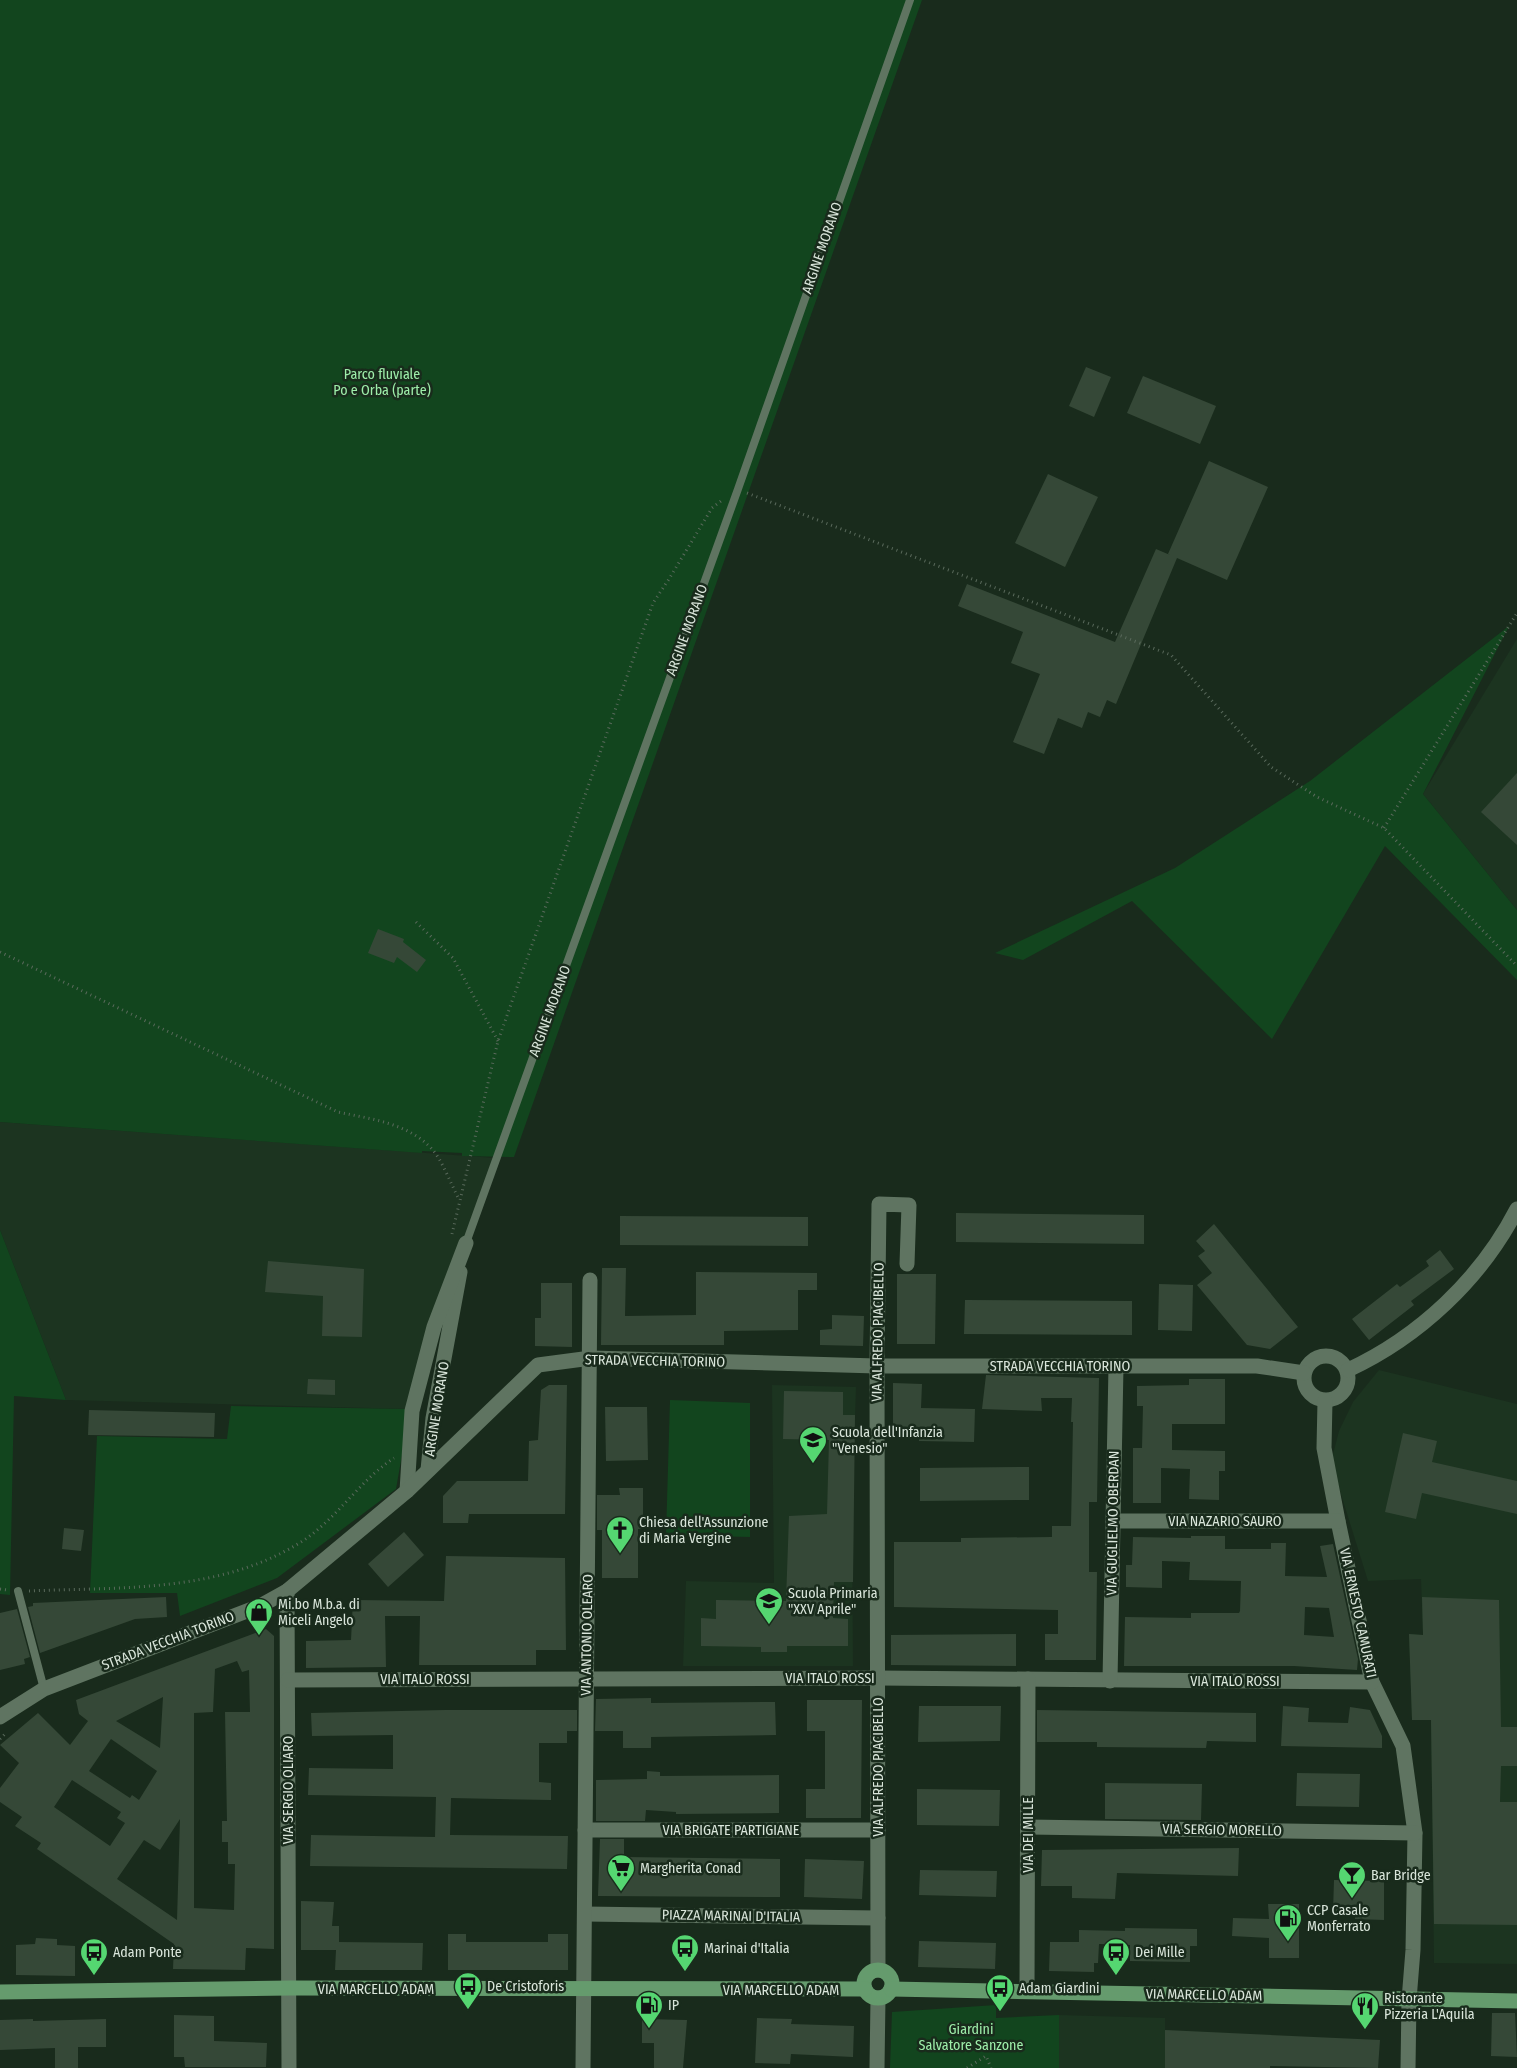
<svg xmlns="http://www.w3.org/2000/svg" width="1517" height="2068" viewBox="0 0 1517 2068" font-family="'Fira Sans Condensed',sans-serif">
<rect width="100%" height="100%" fill="#192b1c"/>
<g fill="#1c3420">
<path d="M 1517,639 L 1517,910 L 1423,794 Z"/>
<path d="M 0,1122 L 495,1158 L 410,1409 L 66,1400 L 0,1230 Z"/>
<path d="M 1379,1370 L 1517,1404 L 1517,1964 L 1434,1963 L 1431,1720 L 1412,1720 L 1409,1634 L 1423,1635 L 1421,1579 L 1368,1581 L 1331,1462 L 1339,1431 L 1353,1402 Z"/>
<path d="M 772,1385 L 856,1387 L 852,1515 L 853,1666 L 683,1666 L 686,1581 L 774,1583 Z"/>
<path d="M 1059,2015 L 1165,2018 L 1165,2068 L 1059,2068 Z"/>
</g>
<g fill="#12451e">
<path d="M 0,0 L 922,0 L 514,1157 L 462,1156 L 462,1153 L 422,1151 L 422,1153 L 0,1122 Z"/>
<path d="M 1509,626 L 1423,794 L 1517,910 L 1517,980 L 1385,846 L 1272,1039 L 1132,901 L 1023,960 L 995,953 L 1175,868 L 1310,781 Z"/>
<path d="M 0,1230 L 66,1400 L 14,1396 L 10,1595 L 0,1594 Z"/>
<path d="M 670,1400 L 750,1403 L 750,1537 L 666,1535 Z"/>
<path d="M 231,1406 L 410,1409 L 396,1489 L 277,1578 L 180,1616 L 177,1593 L 90,1593 L 97,1436 L 227,1439 Z"/>
<path d="M 996,2005 L 996,2018 L 1059,2015 L 1059,2068 L 890,2068 L 892,2012 Z"/>
</g>
<g fill="#354837" fill-rule="evenodd">
<path d="M 1086,367 L 1111,377 L 1094,417 L 1069,406 Z"/>
<path d="M 1143,376 L 1216,406 L 1200,444 L 1127,413 Z"/>
<path d="M 1209,461 L 1268,487 L 1227,580 L 1177,558 L 1116,704 L 1107,700 L 1100,717 L 1088,712 L 1082,728 L 1058,718 L 1044,754 L 1013,742 L 1040,674 L 1011,663 L 1023,632 L 958,606 L 967,584 L 1115,642 L 1156,549 L 1170,555 L 1168,554 Z"/>
<path d="M 1048,474 L 1098,497 L 1065,567 L 1015,543 Z"/>
<path d="M 1517,773 L 1517,845 L 1481,812 Z"/>
<path d="M 378,929 L 404,939 L 403,942 L 426,960 L 417,972 L 397,957 L 394,963 L 368,953 Z"/>
<path d="M 956,1213 L 1144,1215 L 1144,1244 L 956,1242 Z"/>
<path d="M 620,1216 L 808,1217 L 808,1246 L 620,1245 Z"/>
<path d="M 1214,1224 L 1298,1327 L 1270,1349 L 1247,1345 L 1197,1285 L 1212,1273 L 1198,1256 L 1205,1251 L 1196,1241 Z"/>
<path d="M 1440,1250 L 1454,1269 L 1411,1301 L 1414,1305 L 1369,1340 L 1352,1319 L 1397,1284 L 1400,1287 L 1429,1266 L 1426,1261 Z"/>
<path d="M 268,1261 L 364,1269 L 362,1337 L 322,1336 L 323,1296 L 265,1292 Z"/>
<path d="M 602,1268 L 626,1268 L 625,1316 L 696,1315 L 696,1272 L 817,1273 L 817,1290 L 798,1290 L 798,1330 L 724,1331 L 724,1345 L 601,1345 Z"/>
<path d="M 897,1274 L 936,1274 L 935,1344 L 897,1344 Z"/>
<path d="M 541,1283 L 572,1283 L 572,1347 L 535,1346 L 535,1318 L 541,1318 Z"/>
<path d="M 1159,1284 L 1193,1285 L 1192,1331 L 1158,1330 Z"/>
<path d="M 965,1300 L 1132,1301 L 1132,1335 L 964,1334 Z"/>
<path d="M 832,1315 L 864,1316 L 863,1346 L 820,1345 L 820,1330 L 832,1329 Z"/>
<path d="M 986,1375 L 1099,1378 L 1097,1502 L 1089,1502 L 1089,1572 L 1097,1572 L 1096,1660 L 1045,1660 L 1045,1634 L 1058,1634 L 1058,1610 L 894,1607 L 894,1542 L 961,1542 L 961,1538 L 1052,1537 L 1052,1526 L 1071,1526 L 1073,1422 L 1071,1422 L 1072,1398 L 1041,1398 L 1042,1411 L 982,1409 Z"/>
<path d="M 308,1379 L 335,1380 L 335,1395 L 307,1394 Z"/>
<path d="M 1189,1379 L 1225,1379 L 1225,1424 L 1172,1424 L 1172,1450 L 1225,1451 L 1225,1471 L 1219,1471 L 1219,1500 L 1189,1499 L 1190,1469 L 1161,1468 L 1161,1503 L 1133,1503 L 1133,1448 L 1142,1448 L 1143,1406 L 1137,1406 L 1137,1386 L 1189,1385 Z"/>
<path d="M 893,1383 L 922,1384 L 921,1408 L 975,1409 L 974,1442 L 919,1441 L 919,1431 L 893,1430 Z"/>
<path d="M 549,1385 L 567,1385 L 565,1514 L 469,1514 L 468,1523 L 443,1523 L 443,1496 L 457,1481 L 528,1481 L 529,1441 L 538,1440 L 541,1390 Z"/>
<path d="M 784,1391 L 843,1392 L 843,1415 L 855,1415 L 853,1582 L 834,1582 L 833,1618 L 848,1619 L 848,1646 L 787,1646 L 787,1652 L 761,1652 L 761,1647 L 701,1646 L 701,1618 L 716,1619 L 716,1600 L 786,1601 L 789,1516 L 827,1514 L 829,1440 L 783,1439 Z"/>
<path d="M 605,1407 L 647,1407 L 648,1460 L 606,1461 Z"/>
<path d="M 89,1410 L 215,1413 L 214,1437 L 88,1435 Z"/>
<path d="M 1403,1433 L 1437,1441 L 1432,1462 L 1517,1481 L 1517,1514 L 1422,1493 L 1416,1519 L 1385,1512 Z"/>
<path d="M 1029,1467 L 1029,1500 L 920,1501 L 920,1468 Z"/>
<path d="M 619,1488 L 643,1488 L 643,1529 L 638,1529 L 638,1578 L 602,1578 L 602,1530 L 597,1530 L 597,1495 L 620,1495 Z"/>
<path d="M 64,1528 L 84,1530 L 81,1551 L 62,1549 Z"/>
<path d="M 404,1532 L 424,1555 L 388,1587 L 368,1564 Z"/>
<path d="M 1191,1536 L 1225,1536 L 1225,1549 L 1271,1549 L 1271,1543 L 1286,1543 L 1285,1576 L 1327,1577 L 1320,1546 L 1333,1544 L 1358,1659 L 1357,1670 L 1294,1666 L 1124,1666 L 1125,1617 L 1191,1618 L 1191,1613 L 1239,1613 L 1240,1611 L 1241,1581 L 1189,1580 L 1190,1562 L 1162,1561 L 1162,1588 L 1126,1587 L 1126,1565 L 1132,1565 L 1133,1537 L 1191,1538 ZM 1305,1607 L 1329,1608 L 1334,1637 L 1304,1635 Z"/>
<path d="M 446,1556 L 565,1558 L 566,1650 L 536,1650 L 536,1665 L 419,1665 L 420,1616 L 385,1616 L 386,1667 L 306,1668 L 306,1641 L 351,1640 L 353,1600 L 444,1601 Z"/>
<path d="M 166,1597 L 167,1617 L 135,1619 L 40,1653 L 28,1607 L 33,1606 L 33,1603 Z"/>
<path d="M 1422,1597 L 1499,1600 L 1501,1727 L 1517,1727 L 1517,1766 L 1501,1766 L 1500,1802 L 1517,1802 L 1517,1925 L 1434,1924 L 1431,1720 L 1412,1720 L 1409,1634 L 1423,1635 Z"/>
<path d="M 17,1609 L 30,1657 L 24,1659 L 25,1664 L 0,1670 L 0,1613 Z"/>
<path d="M 266,1629 L 274,1636 L 274,1949 L 246,1948 L 245,1970 L 173,1969 L 174,1944 L 37,1849 L 41,1843 L 15,1826 L 22,1817 L 0,1802 L 0,1788 L 19,1763 L 0,1745 L 38,1713 L 70,1745 L 88,1721 L 79,1714 L 76,1700 ZM 237,1661 L 242,1672 L 249,1670 L 250,1712 L 225,1712 L 227,1821 L 222,1821 L 222,1842 L 228,1842 L 228,1864 L 235,1864 L 234,1910 L 194,1908 L 194,1713 L 213,1712 L 215,1669 ZM 163,1697 L 160,1748 L 116,1721 ZM 111,1739 L 157,1771 L 139,1800 L 132,1795 L 130,1798 L 89,1771 ZM 72,1780 L 121,1812 L 117,1818 L 125,1823 L 110,1846 L 54,1807 ZM 180,1819 L 177,1920 L 117,1879 L 144,1840 L 160,1850 Z"/>
<path d="M 1016,1634 L 1016,1666 L 891,1665 L 891,1635 Z"/>
<path d="M 651,1698 L 651,1703 L 775,1702 L 776,1735 L 651,1737 L 651,1748 L 623,1748 L 623,1731 L 595,1731 L 596,1699 Z"/>
<path d="M 807,1700 L 862,1700 L 861,1818 L 806,1818 L 806,1789 L 825,1789 L 825,1731 L 807,1731 Z"/>
<path d="M 919,1706 L 1001,1706 L 1000,1741 L 918,1742 Z"/>
<path d="M 1283,1706 L 1309,1708 L 1308,1722 L 1348,1723 L 1350,1707 L 1370,1710 L 1382,1736 L 1382,1748 L 1281,1746 Z"/>
<path d="M 445,1710 L 577,1710 L 577,1731 L 567,1731 L 567,1743 L 539,1743 L 539,1782 L 551,1783 L 551,1800 L 451,1798 L 450,1835 L 568,1836 L 567,1869 L 310,1866 L 311,1835 L 435,1837 L 436,1797 L 308,1795 L 309,1768 L 393,1769 L 393,1735 L 312,1736 L 311,1713 Z"/>
<path d="M 1037,1710 L 1256,1713 L 1256,1742 L 1207,1741 L 1206,1748 L 1097,1747 L 1097,1742 L 1037,1742 Z"/>
<path d="M 647,1771 L 660,1772 L 660,1776 L 779,1775 L 779,1813 L 676,1814 L 676,1812 L 646,1810 L 645,1821 L 596,1821 L 596,1780 L 647,1779 Z"/>
<path d="M 1297,1773 L 1360,1774 L 1359,1807 L 1296,1806 Z"/>
<path d="M 1105,1783 L 1202,1784 L 1201,1820 L 1105,1819 Z"/>
<path d="M 917,1789 L 1000,1790 L 999,1826 L 917,1825 Z"/>
<path d="M 600,1839 L 624,1839 L 624,1857 L 780,1859 L 780,1897 L 598,1896 Z"/>
<path d="M 1239,1848 L 1238,1876 L 1117,1873 L 1115,1899 L 1072,1898 L 1072,1886 L 1041,1886 L 1042,1850 Z"/>
<path d="M 805,1859 L 864,1861 L 862,1899 L 804,1897 Z"/>
<path d="M 920,1870 L 997,1871 L 996,1897 L 919,1895 Z"/>
<path d="M 1334,1880 L 1384,1881 L 1384,1920 L 1355,1919 L 1355,1913 L 1333,1912 Z"/>
<path d="M 301,1901 L 334,1902 L 332,1926 L 339,1926 L 339,1942 L 423,1943 L 422,1970 L 335,1970 L 336,1950 L 301,1950 Z"/>
<path d="M 1268,1904 L 1299,1904 L 1299,1958 L 1269,1958 L 1269,1938 L 1232,1936 L 1233,1918 L 1269,1919 Z"/>
<path d="M 1125,1928 L 1197,1929 L 1197,1946 L 1190,1946 L 1190,1962 L 1130,1961 L 1130,1945 L 1099,1944 L 1098,1963 L 1094,1963 L 1094,1972 L 1049,1971 L 1050,1942 L 1079,1942 L 1079,1930 L 1125,1931 Z"/>
<path d="M 448,1934 L 466,1934 L 466,1942 L 548,1942 L 548,1934 L 568,1934 L 568,1970 L 448,1970 Z"/>
<path d="M 36,1938 L 57,1939 L 57,1945 L 75,1946 L 75,1976 L 16,1975 L 16,1945 L 35,1944 Z"/>
<path d="M 919,1941 L 996,1943 L 995,1969 L 918,1967 Z"/>
<path d="M 1492,2013 L 1515,2013 L 1517,2057 L 1491,2056 Z"/>
<path d="M 174,2015 L 214,2016 L 214,2041 L 267,2043 L 266,2067 L 185,2067 L 184,2057 L 174,2057 Z"/>
<path d="M 757,2018 L 792,2019 L 791,2024 L 854,2026 L 853,2057 L 791,2054 L 790,2064 L 755,2063 Z"/>
<path d="M 33,2019 L 33,2021 L 106,2019 L 106,2047 L 78,2047 L 78,2068 L 55,2068 L 55,2048 L 0,2050 L 0,2020 Z"/>
<path d="M 642,2019 L 687,2020 L 683,2068 L 654,2068 L 654,2043 L 642,2043 Z"/>
<path d="M 1165,2030 L 1380,2040 L 1378,2068 L 1270,2066 L 1270,2068 L 1165,2068 Z"/>
</g>
<g fill="none" stroke-linecap="round" stroke-linejoin="round">
<g stroke="#5a6a5c" stroke-width="3" stroke-dasharray="1 4" stroke-linecap="butt">
<path d="M 747,493 L 1171,655 L 1271,767 L 1317,797 L 1384,828 L 1517,966"/>
<path d="M 1384,828 L 1517,613"/>
<path d="M 416,922 L 453,958 L 498,1041"/>
<path d="M 0,952 L 338,1112 C 371,1119 407,1123 431,1148 C 442,1159 451,1185 459,1199"/>
<path d="M 452,1234 L 498,1041 L 653,603 L 669,579 L 712,508 L 721,501"/>
<path d="M 0,1589 L 7,1590"/>
<path d="M 29,1591 C 121,1587 220,1593 301,1542 C 337,1519 359,1481 394,1458"/>
<path d="M 0,1739 L 7,1732"/>
<path d="M 967,2068 L 986,2056 L 991,2068"/>
</g>
<g stroke="#5f7461" stroke-width="8">
<path d="M 466,1243 L 738,489 L 910,0"/>
<path d="M 18,1591 L 44,1689"/>
</g>
<g stroke="#5f7461" stroke-width="15">
<circle cx="1326" cy="1378" r="22"/>
<path d="M 1348,1370 C 1419,1337 1481,1279 1517,1209"/>
<path d="M 1325,1401 L 1324,1448 L 1338,1521 L 1372,1682 L 1403,1746 L 1415,1833 L 1413,1950 L 1409,2000 L 1408,2068"/>
<path d="M 428,1470 L 433,1418 L 460,1272"/>
<path d="M 407,1491 L 412,1411 L 434,1327 L 466,1243"/>
<path d="M 1113,1521 L 1338,1521"/>
<path d="M 287,1591 L 289,2068"/>
<path d="M 288,1680 L 878,1678 L 1372,1682"/>
<path d="M 1110,1681 L 1116,1366"/>
<path d="M 0,1717 L 44,1689 L 260,1606 L 287,1591 L 407,1491 L 538,1365 L 591,1358 L 877,1366 L 1257,1366 L 1304,1373"/>
<path d="M 1029,1827 L 1415,1833"/>
<path d="M 585,1830 L 878,1830"/>
<path d="M 585,1914 L 878,1918"/>
<path d="M 878,1970 L 877,1366 L 879,1204 L 909,1205 L 907,1264"/>
<path d="M 1027,1991 L 1028,1679"/>
<path d="M 583,2068 L 590,1280"/>
<path d="M 877,2068 L 878,1998"/>
</g>
<g stroke="#659b6d" stroke-width="15">
<circle cx="878" cy="1984" r="14"/>
<path d="M 891,1989 L 1517,2001"/>
<path d="M 0,1992 L 290,1988 L 865,1989"/>
</g>
</g>
<defs>
<g id="school-pin" transform="scale(1.4375)"><path d="M0 17L-7.5 6A9.5 9.5 0 1 1 7.5 6Z" fill="#55d671" stroke="#192b1c"/><path d="M0-5L7-2L0 1L-7-2ZM-4 1L0 2.5L4 1V4Q0 6-4 4Z" fill="#111"/></g>
<g id="church-pin" transform="scale(1.4375)"><path d="M0 17L-7.5 6A9.5 9.5 0 1 1 7.5 6Z" fill="#55d671" stroke="#192b1c"/><path d="M-1.2-6h2.4v3.5h3.3v2.4h-3.3V6h-2.4V-.1h-3.3v-2.4h3.3Z" fill="#111"/></g>
<g id="shop-pin" transform="scale(1.4375)"><path d="M0 17L-7.5 6A9.5 9.5 0 1 1 7.5 6Z" fill="#55d671" stroke="#192b1c"/><path d="M-5-2.5h2.3a2.7 3.5 0 0 1 5.4 0H5L5.5 6h-11ZM-1.5-2.5h3a1.5 2.3 0 0 0-3 0Z" fill="#111"/></g>
<g id="supermarket-pin" transform="scale(1.4375)"><path d="M0 17L-7.5 6A9.5 9.5 0 1 1 7.5 6Z" fill="#55d671" stroke="#192b1c"/><path d="M-6-5.5h2.5l.6 2H6L4.5 2H-2.5L-4.4-4H-6ZM-1.5 3.2a1.3 1.3 0 1 0 .1 0ZM3 3.2a1.3 1.3 0 1 0 .1 0Z" fill="#111"/></g>
<g id="bar-pin" transform="scale(1.4375)"><path d="M0 17L-7.5 6A9.5 9.5 0 1 1 7.5 6Z" fill="#55d671" stroke="#192b1c"/><path d="M-6-5H6L.8 .8V4.5H3.5V6h-7V4.5H-.8V.8Z" fill="#111"/></g>
<g id="fuel-pin" transform="scale(1.4375)"><path d="M0 17L-7.5 6A9.5 9.5 0 1 1 7.5 6Z" fill="#55d671" stroke="#192b1c"/><path d="M-5.5-6h7V0h2V4h1.3V-2.5L3-4.5l.8-.8L6-3V5H2.5V1h-1V6h-7ZM-4.2-4.7v3.2H.2V-4.7Z" fill="#111"/></g>
<g id="bus-pin" transform="scale(1.4375)"><path d="M0 17L-7.5 6A9.5 9.5 0 1 1 7.5 6Z" fill="#55d671" stroke="#192b1c"/><path d="M-5-6H5V4H4V6H2V4H-2V6H-4V4H-5ZM-3.5-4V0h7V-4ZM-3.5 1.2v1.5H-2V1.2ZM2 1.2v1.5H3.5V1.2Z" fill="#111"/></g>
<g id="restaurant-pin" transform="scale(1.4375)"><path d="M0 17L-7.5 6A9.5 9.5 0 1 1 7.5 6Z" fill="#55d671" stroke="#192b1c"/><path d="M-5-6h1v4h1v-4h1v4h1v-4h1v5L-1.5 .5V6h-2V.5L-5-1ZM5-6V6H3V1.5H1.5Q1.5-4 5-6Z" fill="#111"/></g>
</defs>
<g fill-rule="evenodd">
<use href="#school-pin" x="813" y="1440"/>
<use href="#church-pin" x="620" y="1530"/>
<use href="#school-pin" x="769" y="1601"/>
<use href="#shop-pin" x="259" y="1612"/>
<use href="#supermarket-pin" x="621" y="1868"/>
<use href="#bar-pin" x="1352" y="1875"/>
<use href="#fuel-pin" x="1288" y="1918"/>
<use href="#bus-pin" x="685" y="1948"/>
<use href="#bus-pin" x="94" y="1952"/>
<use href="#bus-pin" x="1116" y="1952"/>
<use href="#bus-pin" x="468" y="1986"/>
<use href="#bus-pin" x="1000" y="1988"/>
<use href="#fuel-pin" x="649" y="2005"/>
<use href="#restaurant-pin" x="1365" y="2006"/>
</g>
<g text-anchor="middle" dominant-baseline="central" stroke-width="5" stroke-linejoin="round" paint-order="stroke">
<g font-size="14" fill="#dae6db" stroke="#192b1c">
<text transform="translate(822 248) rotate(-71)">ARGINE MORANO</text>
<text transform="translate(687 630) rotate(-70)">ARGINE MORANO</text>
<text transform="translate(550 1011) rotate(-70)">ARGINE MORANO</text>
<text transform="translate(878 1332) rotate(-89)">VIA ALFREDO PIACIBELLO</text>
<text transform="translate(655 1361) rotate(1)">STRADA VECCHIA TORINO</text>
<text x="1060" y="1366">STRADA VECCHIA TORINO</text>
<text transform="translate(437 1409) rotate(-81)">ARGINE MORANO</text>
<text x="1225" y="1521">VIA NAZARIO SAURO</text>
<text transform="translate(1113 1523) rotate(-89)">VIA GUGLIELMO OBERDAN</text>
<text transform="translate(1358 1613) rotate(78)">VIA ERNESTO CAMURATI</text>
<text transform="translate(587 1635) rotate(-89)">VIA ANTONIO OLEARO</text>
<text transform="translate(168 1641) rotate(-21)">STRADA VECCHIA TORINO</text>
<text x="830" y="1678">VIA ITALO ROSSI</text>
<text x="425" y="1679">VIA ITALO ROSSI</text>
<text x="1235" y="1681">VIA ITALO ROSSI</text>
<text transform="translate(878 1767) rotate(-90)">VIA ALFREDO PIACIBELLO</text>
<text transform="translate(288 1790) rotate(-90)">VIA SERGIO OLIARO</text>
<text x="731" y="1830">VIA BRIGATE PARTIGIANE</text>
<text transform="translate(1222 1830) rotate(1)">VIA SERGIO MORELLO</text>
<text transform="translate(1028 1835) rotate(-90)">VIA DEI MILLE</text>
<text transform="translate(731 1916) rotate(1)">PIAZZA MARINAI D'ITALIA</text>
<text x="376" y="1989">VIA MARCELLO ADAM</text>
<text x="781" y="1990">VIA MARCELLO ADAM</text>
<text transform="translate(1204 1995) rotate(1)">VIA MARCELLO ADAM</text>
</g>
<g font-size="14" fill="#9eeeaa" stroke="#192b1c">
<text x="382" y="374">Parco fluviale<tspan x="382" dy="16">Po e Orba (parte)</tspan></text>
<text x="971" y="2029">Giardini<tspan x="971" dy="16">Salvatore Sanzone</tspan></text>
</g>
<g font-size="14" fill="#dae6db" stroke="#192b1c" text-anchor="start">
<text x="832" y="1432">Scuola dell'Infanzia<tspan x="832" dy="16">"Venesio"</tspan></text>
<text x="639" y="1522">Chiesa dell'Assunzione<tspan x="639" dy="16">di Maria Vergine</tspan></text>
<text x="788" y="1593">Scuola Primaria<tspan x="788" dy="16">"XXV Aprile"</tspan></text>
<text x="278" y="1604">Mi.bo M.b.a. di<tspan x="278" dy="16">Miceli Angelo</tspan></text>
<text x="640" y="1868">Margherita Conad</text>
<text x="1371" y="1875">Bar Bridge</text>
<text x="1307" y="1910">CCP Casale<tspan x="1307" dy="16">Monferrato</tspan></text>
<text x="704" y="1948">Marinai d'Italia</text>
<text x="113" y="1952">Adam Ponte</text>
<text x="1135" y="1952">Dei Mille</text>
<text x="487" y="1986">De Cristoforis</text>
<text x="1019" y="1988">Adam Giardini</text>
<text x="1384" y="1998">Ristorante<tspan x="1384" dy="16">Pizzeria L'Aquila</tspan></text>
<text x="668" y="2005">IP</text>
</g>
</g>
</svg>
